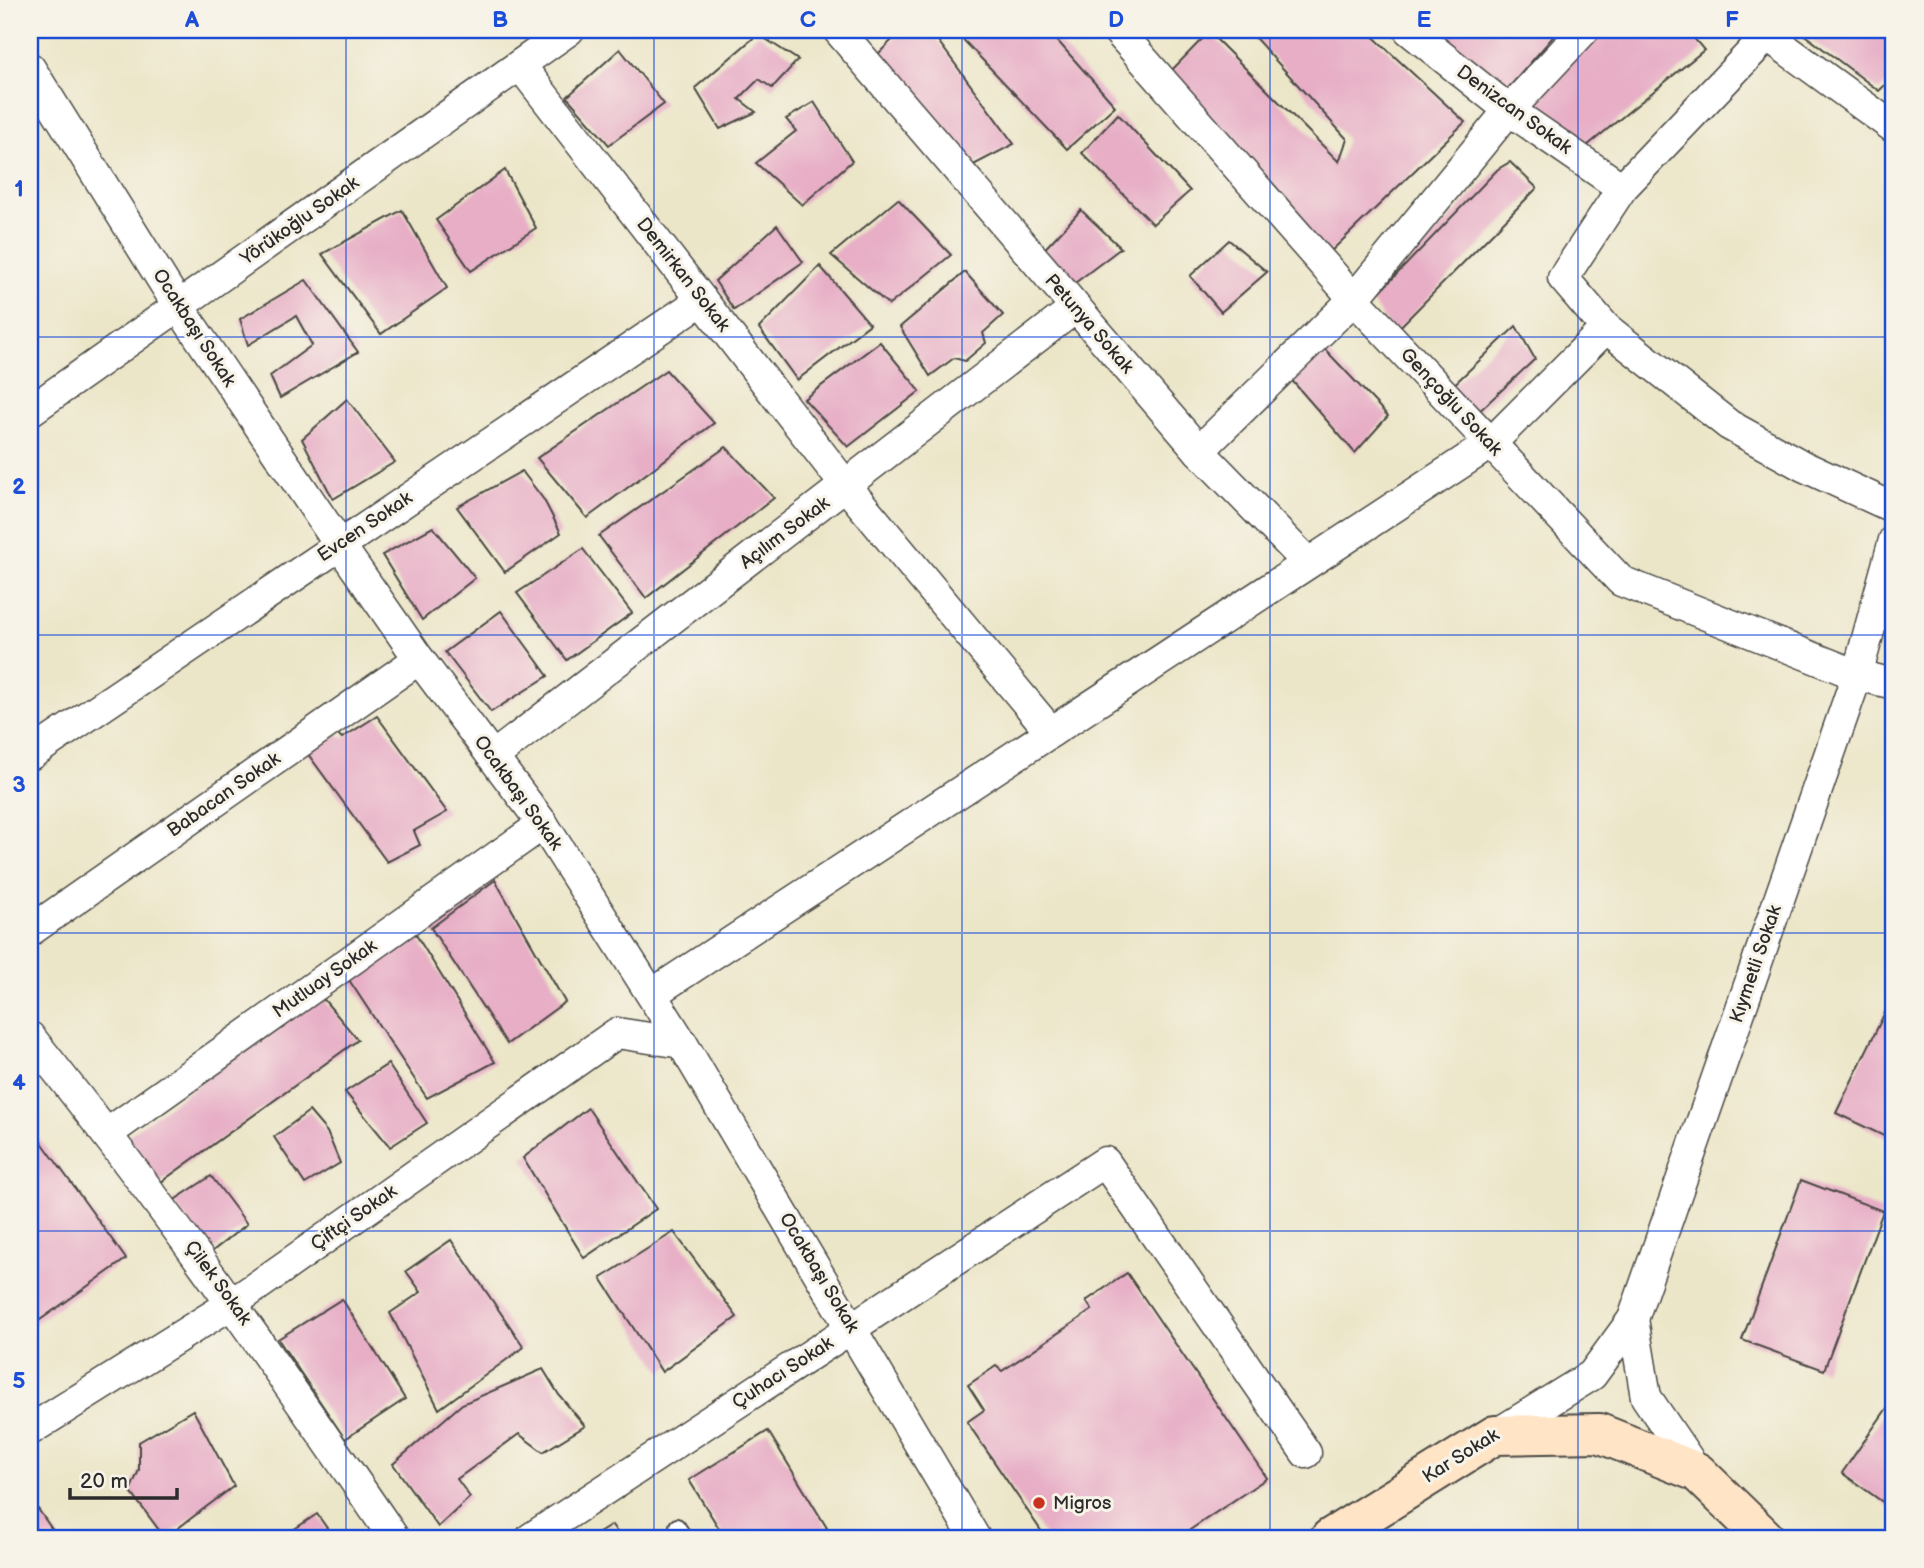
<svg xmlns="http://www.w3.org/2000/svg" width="1924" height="1568" viewBox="0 0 1924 1568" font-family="'Balsamiq Sans',sans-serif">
<rect width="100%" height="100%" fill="#f7f3e8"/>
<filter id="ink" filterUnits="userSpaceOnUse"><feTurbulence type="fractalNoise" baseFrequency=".0143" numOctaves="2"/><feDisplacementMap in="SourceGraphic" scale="14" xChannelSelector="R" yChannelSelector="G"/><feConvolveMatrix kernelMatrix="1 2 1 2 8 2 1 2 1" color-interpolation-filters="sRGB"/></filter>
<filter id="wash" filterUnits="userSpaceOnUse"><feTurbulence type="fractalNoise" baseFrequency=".00686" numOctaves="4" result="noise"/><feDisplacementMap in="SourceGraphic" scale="28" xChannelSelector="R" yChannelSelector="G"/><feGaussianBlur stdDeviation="1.57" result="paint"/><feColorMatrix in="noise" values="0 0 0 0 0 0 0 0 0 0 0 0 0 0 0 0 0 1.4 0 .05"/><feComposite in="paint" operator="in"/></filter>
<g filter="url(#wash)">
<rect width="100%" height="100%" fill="#ece6c9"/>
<g id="blocks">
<g fill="#e7aec6">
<path d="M 902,30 L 930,30 L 1014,144 L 964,170 L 872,60 Z"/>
<path d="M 954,30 L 1048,30 L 1115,106 L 1067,149 Z"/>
<path d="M 1248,30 L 1366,30 L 1465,122 L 1325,257 L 1166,76 L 1209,32 L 1339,162 L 1347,139 Z"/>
<path d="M 1433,30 L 1546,30 L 1553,37 L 1504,93 Z"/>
<path d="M 1602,30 L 1687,30 L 1704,50 L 1582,150 L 1523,107 Z"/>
<path d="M 1798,30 L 1894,30 L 1894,76 L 1879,91 Z"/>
<path d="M 758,34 L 798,60 L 772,88 L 759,79 L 739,99 L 756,112 L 720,129 L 695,88 Z"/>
<path d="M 620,49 L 664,104 L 609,145 L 567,97 Z"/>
<path d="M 814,102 L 852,161 L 802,205 L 756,163 L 796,131 L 786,119 Z"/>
<path d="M 1118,114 L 1190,191 L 1153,224 L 1082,153 Z"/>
<path d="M 1510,162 L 1537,188 L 1394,333 L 1371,301 L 1498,169 Z"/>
<path d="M 505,170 L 536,228 L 471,271 L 436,220 Z"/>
<path d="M 898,199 L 951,255 L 889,305 L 831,255 Z"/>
<path d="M 402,210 L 447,288 L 381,334 L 322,254 Z"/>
<path d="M 1081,210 L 1121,248 L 1071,286 L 1038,256 Z"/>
<path d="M 777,225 L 803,262 L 734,310 L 715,281 Z"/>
<path d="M 1229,240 L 1267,272 L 1221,312 L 1190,276 Z"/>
<path d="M 820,266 L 870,324 L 797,380 L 759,328 Z"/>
<path d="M 965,272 L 1003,315 L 983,333 L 986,343 L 965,361 L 954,358 L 930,376 L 900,327 Z"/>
<path d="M 306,280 L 358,352 L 280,398 L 270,376 L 312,345 L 296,316 L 248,345 L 240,319 Z"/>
<path d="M 1516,326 L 1535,359 L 1473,417 L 1446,392 Z"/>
<path d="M 880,342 L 920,391 L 848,447 L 804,399 Z"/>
<path d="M 1320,344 L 1388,416 L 1355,453 L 1288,376 Z"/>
<path d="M 666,370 L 714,423 L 587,518 L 537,458 Z"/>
<path d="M 347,399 L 395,462 L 333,499 L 302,439 Z"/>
<path d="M 726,447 L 774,498 L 646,598 L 599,536 Z"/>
<path d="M 522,471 L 544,500 L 561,533 L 505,572 L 457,507 Z"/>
<path d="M 433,527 L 475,578 L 422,620 L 382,555 Z"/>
<path d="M 583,549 L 632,613 L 567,660 L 517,593 Z"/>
<path d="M 501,611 L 548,676 L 491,712 L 445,652 Z"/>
<path d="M 377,716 L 447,812 L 414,831 L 420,845 L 387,862 L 305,750 L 334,731 L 342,738 Z"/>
<path d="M 495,880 L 565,1002 L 507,1044 L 431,928 Z"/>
<path d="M 413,930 L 495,1062 L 427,1098 L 349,980 Z"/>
<path d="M 1894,994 L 1894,1141 L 1836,1113 Z"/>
<path d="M 320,995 L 358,1040 L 154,1187 L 122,1140 Z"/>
<path d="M 388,1064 L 427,1123 L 390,1147 L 345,1092 Z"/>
<path d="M 588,1108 L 656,1209 L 584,1258 L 523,1158 Z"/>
<path d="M 309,1111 L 327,1132 L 340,1163 L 305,1184 L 274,1137 Z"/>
<path d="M 38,1137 L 126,1259 L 30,1327 L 30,1142 Z"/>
<path d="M 211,1176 L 247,1224 L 210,1253 L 173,1201 Z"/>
<path d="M 1801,1180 L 1883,1211 L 1824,1370 L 1742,1340 Z"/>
<path d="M 674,1232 L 737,1317 L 662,1372 L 601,1278 Z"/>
<path d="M 451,1240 L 524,1347 L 439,1409 L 390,1313 L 421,1292 L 406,1271 Z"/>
<path d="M 1127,1273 L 1267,1478 L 1178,1538 L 1046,1538 L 967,1422 L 984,1410 L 968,1385 L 996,1366 L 1002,1371 L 1092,1310 L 1086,1301 Z"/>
<path d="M 342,1299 L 405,1399 L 345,1439 L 278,1339 Z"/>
<path d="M 543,1369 L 559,1395 L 585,1426 L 543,1452 L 519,1434 L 457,1479 L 470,1497 L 438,1527 L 393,1464 L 462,1404 Z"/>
<path d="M 1894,1398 L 1894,1510 L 1842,1473 Z"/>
<path d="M 193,1410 L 234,1486 L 165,1538 L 130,1491 L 139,1470 L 139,1442 Z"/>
<path d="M 768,1431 L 827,1528 L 811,1538 L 725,1538 L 689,1480 Z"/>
<path d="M 38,1509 L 58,1538 L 30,1538 L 30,1515 Z"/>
<path d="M 317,1514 L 334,1538 L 281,1538 Z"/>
<path d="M 612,1525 L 621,1538 L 591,1538 Z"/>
</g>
</g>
</g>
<g filter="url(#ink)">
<use href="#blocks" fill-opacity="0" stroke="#484743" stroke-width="2"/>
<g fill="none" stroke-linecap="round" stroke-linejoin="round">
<g stroke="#484743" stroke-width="18">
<path id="lane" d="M 677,1526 L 685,1538"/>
</g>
<g stroke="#484743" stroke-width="33">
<g id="street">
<path d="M 838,30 L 1199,451 L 1354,299 L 1509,110 L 1584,30"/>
<path d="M 1117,30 L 1354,299 L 1621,581 L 1857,675 L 1894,684"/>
<path d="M 1409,30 L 1509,110 L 1622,188"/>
<path d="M 1760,30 L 1894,128"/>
<path d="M 520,65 L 846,486 L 1051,732"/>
<path d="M 30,68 L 179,307 L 339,544 L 419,659 L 543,824 L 682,1043 L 975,1538"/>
<path d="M 1606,328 L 1563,278 L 1622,188 L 1767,36"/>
<path d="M 30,411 L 569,30"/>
<path d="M 1199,451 L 1308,563"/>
<path d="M 30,755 L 702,300"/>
<path d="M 494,756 L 1075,308"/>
<path d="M 30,931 L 419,659"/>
<path d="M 652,994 L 1490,444 L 1606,328 L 1729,425 L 1803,466 L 1894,508"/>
<path d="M 30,1037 C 160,1198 277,1367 394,1538"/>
<path d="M 108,1133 L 543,824"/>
<path d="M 1633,1319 L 1646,1397 L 1697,1472"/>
<path d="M 30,1430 L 233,1303 L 617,1033 L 682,1043"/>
<path d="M 1495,1435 L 1592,1375 L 1633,1319 L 1857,675 L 1894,540"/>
<path d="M 531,1538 L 1105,1162 L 1306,1453"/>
</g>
</g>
<g stroke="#484743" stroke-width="42">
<path id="secondary" d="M 1330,1538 L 1495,1435 L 1599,1433 L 1697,1472 L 1765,1538"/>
</g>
<use href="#lane" stroke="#fff" stroke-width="14"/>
<use href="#street" stroke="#fff" stroke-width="30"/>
<use href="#secondary" stroke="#ffe4c6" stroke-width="38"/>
</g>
</g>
<path fill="none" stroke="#1d4ed8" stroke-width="2" stroke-opacity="0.55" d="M 346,30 L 346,1538M 654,30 L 654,1538M 962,30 L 962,1538M 1270,30 L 1270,1538M 1578,30 L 1578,1538M 30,337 L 1894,337M 30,635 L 1894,635M 30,933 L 1894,933M 30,1231 L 1894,1231"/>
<circle fill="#c8321e" stroke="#f7f3e8" stroke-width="2.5" cx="1039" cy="1503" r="7"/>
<g text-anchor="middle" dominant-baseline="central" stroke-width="6" stroke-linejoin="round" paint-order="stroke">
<g font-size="19" fill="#2b2b2b" stroke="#f7f3e8">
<text transform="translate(1514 110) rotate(36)">Denizcan Sokak</text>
<text transform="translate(300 221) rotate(-35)">Yörükoğlu Sokak</text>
<text transform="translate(683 275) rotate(52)">Demirkan Sokak</text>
<text transform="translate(1089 324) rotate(49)">Petunya Sokak</text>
<text transform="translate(194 328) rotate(57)">Ocakbaşı Sokak</text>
<text transform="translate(1451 402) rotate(47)">Gençoğlu Sokak</text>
<text transform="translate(365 527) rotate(-34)">Evcen Sokak</text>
<text transform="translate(785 533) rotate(-37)">Açılım Sokak</text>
<text transform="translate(518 793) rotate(54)">Ocakbaşı Sokak</text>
<text transform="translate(224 795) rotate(-35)">Babacan Sokak</text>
<text transform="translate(1756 964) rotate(-71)">Kıymetli Sokak</text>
<text transform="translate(325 979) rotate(-35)">Mutluay Sokak</text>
<text transform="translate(354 1218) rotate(-35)">Çiftçi Sokak</text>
<text transform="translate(819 1273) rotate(59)">Ocakbaşı Sokak</text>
<text transform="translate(218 1283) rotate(54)">Çilek Sokak</text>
<text transform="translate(783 1373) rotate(-33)">Çuhacı Sokak</text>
<text transform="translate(1461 1456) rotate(-32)">Kar Sokak</text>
</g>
<g font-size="19" fill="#2b2b2b" stroke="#f7f3e8" text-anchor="start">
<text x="1053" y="1503">Migros</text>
</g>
</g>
<rect width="1924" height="1568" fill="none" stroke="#f7f3e8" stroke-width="77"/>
<path d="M70 1488v10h107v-10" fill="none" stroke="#2b2b2b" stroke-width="3.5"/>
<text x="80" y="1488" font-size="21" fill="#2b2b2b" stroke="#f7f3e8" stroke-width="5" paint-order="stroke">20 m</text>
<rect x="38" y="38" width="1847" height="1492" fill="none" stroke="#1d4ed8" stroke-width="2.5"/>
<g font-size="23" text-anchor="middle" font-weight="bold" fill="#1d4ed8">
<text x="192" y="27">A</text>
<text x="500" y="27">B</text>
<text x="808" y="27">C</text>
<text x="1116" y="27">D</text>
<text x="1424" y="27">E</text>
<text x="1732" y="27">F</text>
<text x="19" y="196">1</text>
<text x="19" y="494">2</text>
<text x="19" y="792">3</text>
<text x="19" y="1090">4</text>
<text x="19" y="1388">5</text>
</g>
</svg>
